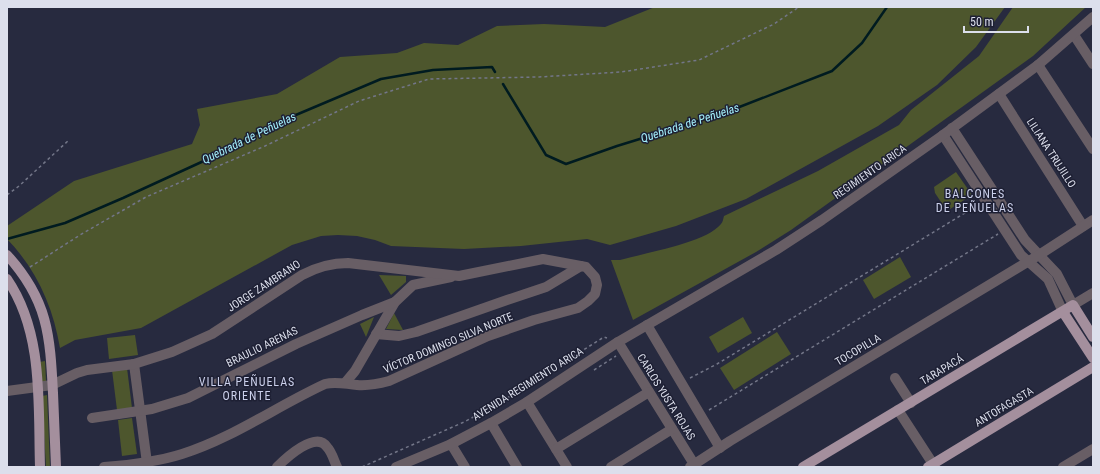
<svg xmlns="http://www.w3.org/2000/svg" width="1100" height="474" viewBox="0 0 1100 474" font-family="'Roboto Condensed',sans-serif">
<rect width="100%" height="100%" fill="#272a3f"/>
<g fill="#4d562d">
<path d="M 655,7 L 1005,7 L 976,47 L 937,85 L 878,126 L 746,199 L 676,226 L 610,245 L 587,239 L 521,246 L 464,249 L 391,246 L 375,240 L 357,236 L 338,235 L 321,236 L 292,245 L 141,328 L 75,340 L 60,348 C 53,307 37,270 7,239 L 7,226 L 74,181 L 192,144 L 200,125 L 197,109 L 277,94 L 340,57 L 397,53 L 424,43 L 458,45 L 497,26 L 544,24 L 605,27 Z"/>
<path d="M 1013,7 L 1086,7 L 1033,56 L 791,230 L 756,252 L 633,320 L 611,260 L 620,260 C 644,253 706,243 721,224 C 723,222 723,219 724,216 L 818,171 L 899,125 L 911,110 L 979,56 Z"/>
<path d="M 956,172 L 972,195 L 947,211 L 935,193 L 934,187 Z"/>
<path d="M 900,257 L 911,277 L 874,299 L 863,280 Z"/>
<path d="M 379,275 L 406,276 L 406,282 L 391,295 Z"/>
<path d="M 394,313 L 403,330 L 386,329 Z"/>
<path d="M 374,317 L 366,337 L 360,324 Z"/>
<path d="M 743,317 L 752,333 L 718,353 L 709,337 Z"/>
<path d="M 777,332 L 791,354 L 734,390 L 720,368 Z"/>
<path d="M 135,335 L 138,355 L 109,359 L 107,338 Z"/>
<path d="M 45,361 L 46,381 L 41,382 L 39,362 Z"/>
<path d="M 127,368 L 132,408 L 117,410 L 112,370 Z"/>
<path d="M 47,395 L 50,467 L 46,467 L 42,396 Z"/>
<path d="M 132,418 L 137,454 L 122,456 L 118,420 Z"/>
</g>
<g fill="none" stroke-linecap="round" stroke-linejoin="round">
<g stroke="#001b20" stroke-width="2.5">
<path d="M 503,84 L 546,155 L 566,164 L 617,146 L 724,113 L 832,71 L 862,43 L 887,7"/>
<path d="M 7,239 L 65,223 L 123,198 L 232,148 L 265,128 L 381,79 L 433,70 L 492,67 L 495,72"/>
</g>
<g stroke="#737688" stroke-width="1.5" stroke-dasharray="3 3" stroke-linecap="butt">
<path d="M 7,195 L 19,186 L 69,140"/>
<path d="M 30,267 L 80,235 L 146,197 L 265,146 L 359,101 L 429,79 L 539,77 L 621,72 L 699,60 L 774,24 L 799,7"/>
<path d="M 594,370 L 616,356"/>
<path d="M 690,378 L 717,364 L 978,205"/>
<path d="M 709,410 L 998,234"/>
<path d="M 362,467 L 464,422 L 496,405 L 604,337 L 607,338"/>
</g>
<g stroke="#685e65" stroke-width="10">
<path d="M 1074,35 L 1093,64"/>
<path d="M 1038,65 L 1093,149"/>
<path d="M 999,94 L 1083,226"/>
<path d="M 952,128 L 1025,240 L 1057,274 L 1073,305 L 1093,293"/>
<path d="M 943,135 L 1021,255 L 1048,279 L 1063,312"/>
<path d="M 647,325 L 720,448"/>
<path d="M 376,334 L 399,336 L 416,332 L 507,300 L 546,287 L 581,266"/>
<path d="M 618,342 L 694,464"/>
<path d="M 134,364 L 147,463"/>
<path d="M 895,378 L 911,403"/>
<path d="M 345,383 L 355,371 L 395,302 L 413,285 L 451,277"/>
<path d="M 7,391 L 52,385 L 77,373 L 87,370 L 134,364 L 172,352 L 212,334 L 302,275 C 317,267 331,263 348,263 L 459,276 L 543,259 L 586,267 L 595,277 L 597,285 L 595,294 L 588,301 L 578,308 L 534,320 L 488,336 L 389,381 C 378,384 368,386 357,385 C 345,384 336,381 325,384 C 277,406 233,438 182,454 C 157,462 131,465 104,467"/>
<path d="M 527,402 L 567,467"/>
<path d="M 898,410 L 935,467"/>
<path d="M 92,418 L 152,409 L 188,398 L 296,344 L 362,315 L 395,302"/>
<path d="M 491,423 L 517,467"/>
<path d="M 451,444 L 465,467"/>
<path d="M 556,449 L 649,392"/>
<path d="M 277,467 C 286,458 316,430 327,447 C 332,452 334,461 337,467"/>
<path d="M 396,467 L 451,444 L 491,423 L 527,402 L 618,342 L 776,250 L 822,220 L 943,135 L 1038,65 L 1093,17"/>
<path d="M 611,467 L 672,429"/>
<path d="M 690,467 L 730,441 L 1039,255 L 1093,220"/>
<path d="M 1063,467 L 1093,449"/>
</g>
<g stroke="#a48f9d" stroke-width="10">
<path d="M 7,255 C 48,300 50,335 53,393 C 54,418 55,442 56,467"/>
<path d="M 7,279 C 44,333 38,404 40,467"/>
<path d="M 1063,312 L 1093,358"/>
<path d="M 803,467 L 1073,305 L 1093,337"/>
<path d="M 928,467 L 1093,367"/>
</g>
</g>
<g text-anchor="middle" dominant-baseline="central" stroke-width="3" stroke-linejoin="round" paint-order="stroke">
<g font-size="11" fill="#dcdfec" stroke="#1e2034">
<text transform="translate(1051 153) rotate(57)">LILIANA TRUJILLO</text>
<text transform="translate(870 172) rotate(-35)">REGIMIENTO ARICA</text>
<text transform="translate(264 286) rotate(-33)">JORGE ZAMBRANO</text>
<text transform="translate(448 343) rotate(-23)">VÍCTOR DOMINGO SILVA NORTE</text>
<text transform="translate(262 347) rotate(-26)">BRAULIO ARENAS</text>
<text transform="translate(858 350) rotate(-31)">TOCOPILLA</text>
<text transform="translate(942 370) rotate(-31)">TARAPACÁ</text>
<text transform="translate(528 384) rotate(-32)">AVENIDA REGIMIENTO ARICA</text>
<text transform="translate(666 397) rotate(58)">CARLOS YUSTA ROJAS</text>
<text transform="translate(1004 407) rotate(-31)">ANTOFAGASTA</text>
</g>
<g font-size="12" font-style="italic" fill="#a3effa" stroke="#1e2034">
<text transform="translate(690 123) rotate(-18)">Quebrada de Peñuelas</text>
<text transform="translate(249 138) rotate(-26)">Quebrada de Peñuelas</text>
</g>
<g font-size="12" letter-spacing="1" fill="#cbd0eb" stroke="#1e2034">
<text x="975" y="194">BALCONES<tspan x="975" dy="14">DE PEÑUELAS</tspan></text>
<text x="247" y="382">VILLA PEÑUELAS<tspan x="247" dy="14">ORIENTE</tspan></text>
</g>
</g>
<rect width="1100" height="474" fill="none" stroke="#dcdfec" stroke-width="16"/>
<path d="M964 26v6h64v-6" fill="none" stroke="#dcdfec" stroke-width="2"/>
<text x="970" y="26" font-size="12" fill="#dcdfec" stroke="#1e2034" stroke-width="3" paint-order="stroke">50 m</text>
</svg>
